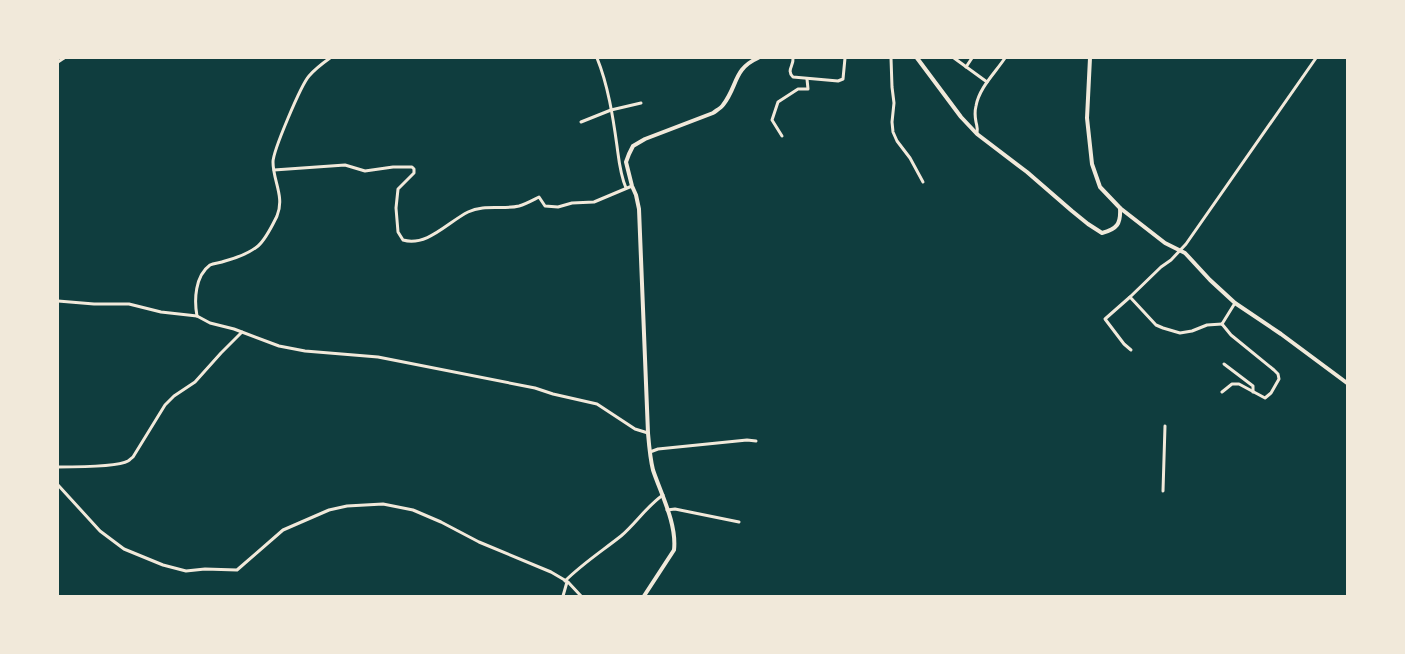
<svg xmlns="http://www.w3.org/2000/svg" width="1405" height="654" viewBox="0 0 1405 654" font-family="'PT Serif',serif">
<rect width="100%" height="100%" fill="#0f3d3e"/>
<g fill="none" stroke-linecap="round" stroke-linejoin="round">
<g stroke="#f1e9da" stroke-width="3">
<path d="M 597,58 C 608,85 613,117 617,146 C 619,161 620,174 626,188"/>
<path d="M 793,58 C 794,66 786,70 793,77 L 838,81 L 843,79 L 845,58"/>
<path d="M 891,58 L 892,87 L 894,103 L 892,122 L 893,132 L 897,141 L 910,158 L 923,182"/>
<path d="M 954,58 L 987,82"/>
<path d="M 58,62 L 64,58"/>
<path d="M 966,67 L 972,58"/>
<path d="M 581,122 L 611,110 L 641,103"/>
<path d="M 977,134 C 978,128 977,127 976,122 C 975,117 975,110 976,106 C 979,88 995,73 1005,58"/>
<path d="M 782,136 L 772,120 L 778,102 L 798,89 L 808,89 L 807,79"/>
<path d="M 274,170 L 345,165 L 365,171 L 393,167 L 412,167 L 414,169 L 414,173 L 398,189 L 396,208 L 398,232 L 403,240 C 427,247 448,222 468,212 C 484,204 503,210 519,206 C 526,204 533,200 539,197 L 545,206 L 558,207 L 572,203 L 594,202 L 632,186"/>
<path d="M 1130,297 L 1105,319 L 1124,344 L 1131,350"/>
<path d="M 58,301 L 94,304 L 129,304 L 161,312 L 197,316 L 210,323 L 234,329 L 279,346 L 305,351 L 378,357 L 535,388 L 553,394 L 597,404 L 635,429 L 648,433"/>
<path d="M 197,316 C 194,300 195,276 210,265 C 214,263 220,263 225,261 C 236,258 248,254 258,246 C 266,239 272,226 277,216 C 285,197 273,181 273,162 C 273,151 301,85 309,76 C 315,69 323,63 330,58"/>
<path d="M 1222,324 L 1207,325 L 1192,331 L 1180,333 L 1163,328 L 1156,325 L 1130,297 L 1161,267 L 1171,260 L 1186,244 L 1316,58"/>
<path d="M 1222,324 L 1231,335 L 1274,370 L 1278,374 L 1279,379 L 1271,393 L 1265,398 L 1239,384 L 1232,384 L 1222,392"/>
<path d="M 1222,324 L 1235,303"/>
<path d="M 1224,364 L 1253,386 L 1253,392"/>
<path d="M 650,452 L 658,449 L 747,440 L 756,441"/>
<path d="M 58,467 C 72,467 118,467 128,461 C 130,460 131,458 133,457 L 165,405 L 174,396 L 195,382 L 221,353 L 242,332"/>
<path d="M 58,485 L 100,531 L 124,549 L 163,565 L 186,571 L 205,569 L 237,570 L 283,530 L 329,510 L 347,506 L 383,504 L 413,510 L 441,522 L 479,542 L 551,572 L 568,582 L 581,596"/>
<path d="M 1163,491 L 1165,426"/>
<path d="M 667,510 L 675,509 L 739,522"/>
<path d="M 565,581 C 582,564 602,551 621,536 C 636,523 647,506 663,495"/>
<path d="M 563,596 L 567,582"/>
</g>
<g stroke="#f1e9da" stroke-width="4">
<path d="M 917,58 L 961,117 L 977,134 L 1027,172 L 1072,211 L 1088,224 L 1102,233 C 1117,229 1121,224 1120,208"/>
<path d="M 1090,58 L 1087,118 L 1092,164 L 1100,187 L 1120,208 L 1165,243 L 1185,253 L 1210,280 L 1235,303 L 1281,334 L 1347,383"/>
<path d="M 644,596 L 674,550 C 677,524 661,494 653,470 C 650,458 649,445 648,433 L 639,209 L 636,195 L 632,186 L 626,162 L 629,154 L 633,146 L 645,139 L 713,113 C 717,110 721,108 723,105 C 738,86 733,69 758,58"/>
</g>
</g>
<rect width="1405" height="654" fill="none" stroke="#f1e9da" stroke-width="118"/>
</svg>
